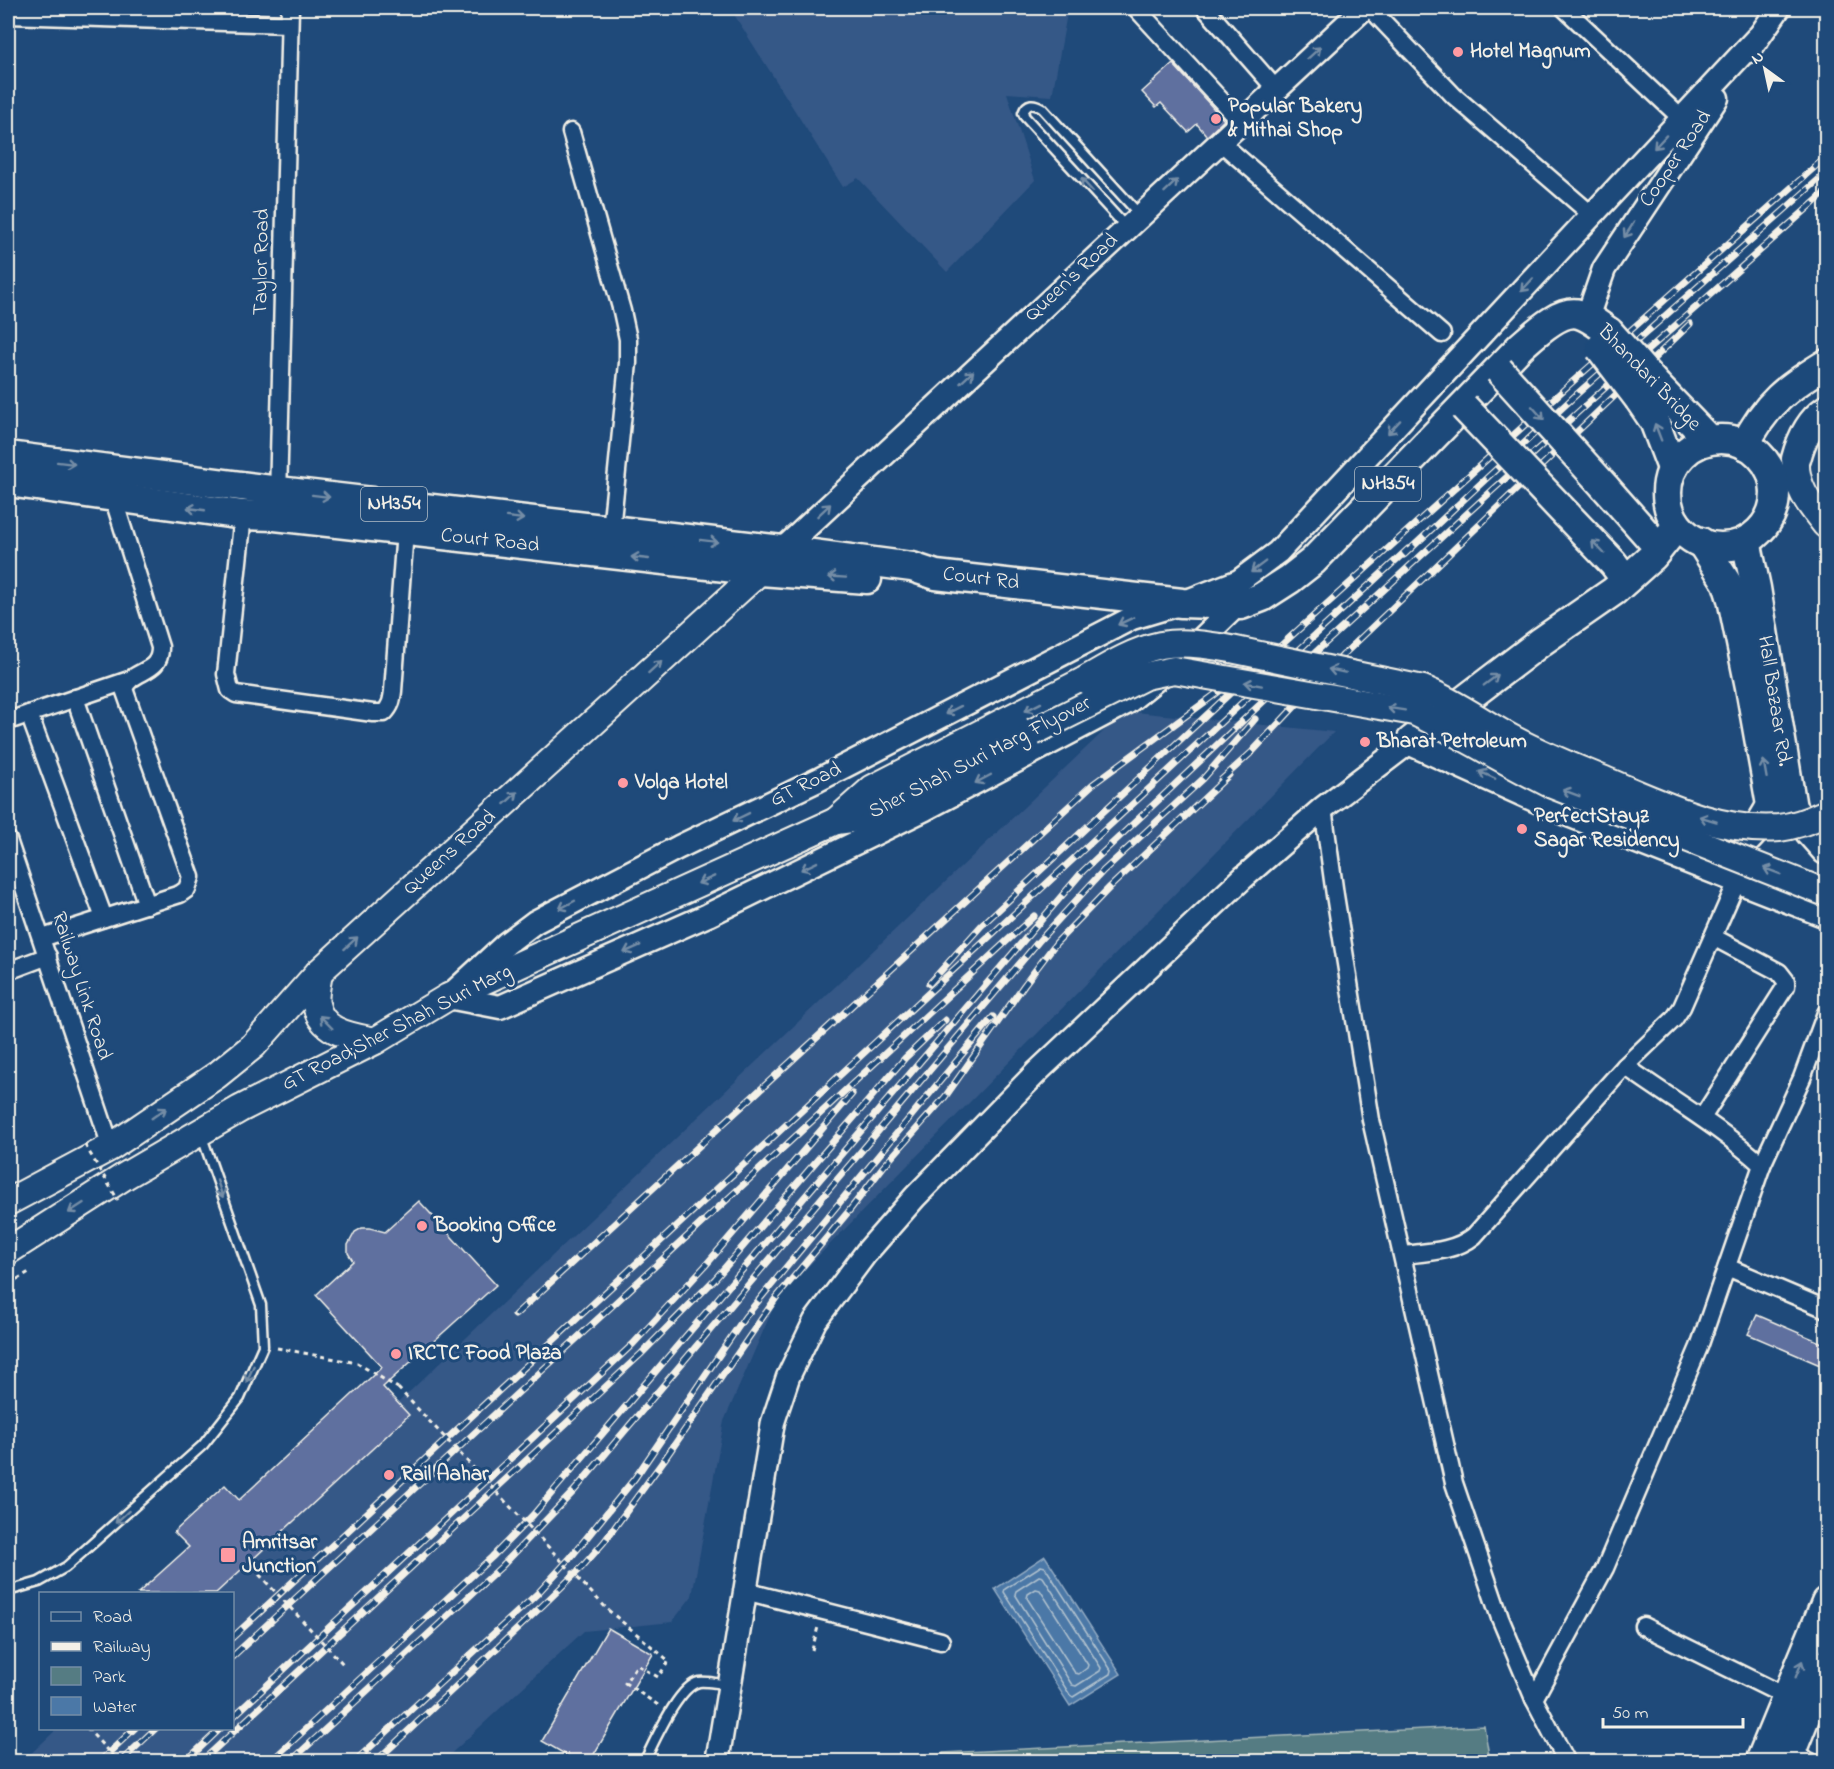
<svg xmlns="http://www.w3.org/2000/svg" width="1834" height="1769" viewBox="0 0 1834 1769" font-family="'Indie Flower',sans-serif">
<rect width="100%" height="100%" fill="#1f4a7a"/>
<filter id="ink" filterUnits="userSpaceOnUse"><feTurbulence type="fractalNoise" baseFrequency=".0167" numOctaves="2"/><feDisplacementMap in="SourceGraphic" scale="12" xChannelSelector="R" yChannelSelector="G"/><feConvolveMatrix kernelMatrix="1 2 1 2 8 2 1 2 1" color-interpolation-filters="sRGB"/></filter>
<g filter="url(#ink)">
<g fill="#365887">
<path d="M 730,8 L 1068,8 L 1052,96 L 1007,93 L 1035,180 L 947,272 L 858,178 L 843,187 Z"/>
<path d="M 1125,711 L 1334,732 L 778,1297 L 724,1421 L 692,1596 L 672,1622 L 584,1631 L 443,1761 L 22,1762 L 57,1729 L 232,1728 L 232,1594 L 198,1593 Z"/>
</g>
<path fill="#557c83" stroke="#a4b6b6" stroke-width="1.5" d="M 1484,1726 L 1490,1761 L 942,1761 L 943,1753 Z"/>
<path fill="#4b78a7" stroke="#8fa8c1" stroke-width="1.5" d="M 1045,1556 L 1121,1674 L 1070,1706 L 995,1589 Z"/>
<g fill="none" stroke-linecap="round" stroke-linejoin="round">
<g stroke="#b0c1ce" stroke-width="1.5">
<path d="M 1041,1566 L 1045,1567 L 1111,1670 L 1110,1674 L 1073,1697 L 1070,1695 L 1004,1592 L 1005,1589 Z"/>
<path d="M 1039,1576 L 1043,1577 L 1101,1668 L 1100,1671 L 1076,1686 L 1072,1685 L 1015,1594 L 1016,1591 Z"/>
<path d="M 1036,1589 L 1040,1590 L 1088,1665 L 1087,1668 L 1079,1674 L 1075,1673 L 1027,1598 L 1028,1594 Z"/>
</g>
</g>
<g fill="#5e6f9f" stroke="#f4f1e8" stroke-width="1.5">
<path d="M 1173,64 L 1224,120 L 1207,136 L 1197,124 L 1188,132 L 1161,103 L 1156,107 L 1142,92 Z"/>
<path d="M 419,1201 L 496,1285 L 383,1387 L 409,1415 L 216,1593 L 138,1593 L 189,1547 L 174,1532 L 225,1485 L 239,1500 L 382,1367 L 316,1295 L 353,1261 L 348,1253 L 348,1245 L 355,1232 L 362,1228 L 370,1228 L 385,1232 Z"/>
<path d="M 1757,1315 L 1827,1345 L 1827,1368 L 1748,1334 Z"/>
<path d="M 608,1628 L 653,1654 L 590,1761 L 577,1761 L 542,1741 Z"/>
</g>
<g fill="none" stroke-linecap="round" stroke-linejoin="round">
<g stroke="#f4f1e8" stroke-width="13">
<g id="lane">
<path d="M 1126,227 L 1025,117 L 1023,113 C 1027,102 1034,103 1042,108 L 1139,214"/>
<path d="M 8,1591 L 39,1582 L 66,1567 L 203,1445 L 240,1398 L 263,1346 L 261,1305 L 201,1134"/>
<path d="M 644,1762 C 654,1743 678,1686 699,1682 C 707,1681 718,1684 727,1684"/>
</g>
</g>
<g stroke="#f4f1e8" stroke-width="21">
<g id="street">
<path d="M 1136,8 L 1240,121"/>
<path d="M 1205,8 L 1275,88"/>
<path d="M 1370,8 L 1454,96 L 1592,215"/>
<path d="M 1564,8 L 1682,119"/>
<path d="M 8,15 L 289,24"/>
<path d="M 571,132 L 622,311 L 628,339 L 628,363 L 611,530"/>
<path d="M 1219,141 L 1442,334"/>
<path d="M 278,498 L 290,8"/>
<path d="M 243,515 L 226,674 L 230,690 L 236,694 L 373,713 L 384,713 C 391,706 392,700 393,691 L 405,531"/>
<path d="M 75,698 L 147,905"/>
<path d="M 29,714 L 104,918"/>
<path d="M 8,721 L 129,680"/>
<path d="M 1323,808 L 1335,895 L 1371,1120 L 1454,1483 L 1500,1618 L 1534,1699 L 1567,1762"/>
<path d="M 8,840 L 111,1147"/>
<path d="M 42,938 L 180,894 L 187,889 L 191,877 L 124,689 C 132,668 161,675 160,647 L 113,497"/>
<path d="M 8,971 L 48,956"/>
<path d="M 1625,1066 C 1671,1099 1720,1127 1762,1165"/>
<path d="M 1702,1118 L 1786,986 L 1786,981 L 1779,972 L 1713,937"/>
<path d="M 1403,1255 C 1427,1252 1454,1252 1474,1236 L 1625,1066 L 1674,1019 L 1682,1007 L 1739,877"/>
<path d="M 1727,1267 L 1826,1309"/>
<path d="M 745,1591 L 941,1641"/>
<path d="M 1643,1626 L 1787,1697"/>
<path d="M 1534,1699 L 1605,1568 L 1699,1347 L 1762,1165 L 1802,1078 L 1826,1013"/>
<path d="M 1791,1753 L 1811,1762"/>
</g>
</g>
<g stroke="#f4f1e8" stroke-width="27">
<g id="secondary">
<path d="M 1749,51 L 1779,8"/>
<path d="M 1587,318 L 1604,269 L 1717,98"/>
<path d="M 782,550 L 1364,8"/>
<path d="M 456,990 L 507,943 L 535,922 L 679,847 L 818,780 L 1132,618 L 1182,603 L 1239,581 L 1278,552 L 1757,38"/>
<path d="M 448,997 L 500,1007 L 708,915 L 925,809 L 1128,702 L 1179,661 L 1237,605"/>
<path d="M 717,1762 L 773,1422 L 788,1377 L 815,1321 L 866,1253 L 915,1197 L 1038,1071 L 1243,878 L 1323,808 L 1411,741"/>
</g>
</g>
<g stroke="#f4f1e8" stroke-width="30">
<g id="primary">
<path d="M 1796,459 C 1794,486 1810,505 1826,525"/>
<path d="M 836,821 L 867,817 L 1033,732"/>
<path d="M 319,972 C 318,982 314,995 316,1004 C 321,1033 351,1036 375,1041"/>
<path d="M 8,1202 L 111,1147 L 217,1075 L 253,1046 L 319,972 L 771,561"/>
<path d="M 8,1251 L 125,1176 L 240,1109 L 375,1041 L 448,997 L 836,821 L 873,788 L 1085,680"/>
</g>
</g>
<g stroke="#f4f1e8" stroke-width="33">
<g id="highway">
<path d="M 1657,386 L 1709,440"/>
<path d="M 1639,399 L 1654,421 L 1672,468"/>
<circle cx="1721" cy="493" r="54"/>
<path d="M 1745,445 C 1765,404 1788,387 1826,364"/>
<path d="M 8,456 L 279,491 L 782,550 L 912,567 L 936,575 L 1182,603 L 1241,605 L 1262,597 L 1290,579 L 1313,561 L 1521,346 C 1535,334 1560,309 1579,314 C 1590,317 1600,326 1609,332"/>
<path d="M 1796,459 C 1801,440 1810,421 1826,410"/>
<path d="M 8,482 L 243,515 L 275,516 L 761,571 L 867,579"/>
<path d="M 1605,487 L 1659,548"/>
<path d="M 1567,515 L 1613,563 L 1626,580"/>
<path d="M 1677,526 L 1653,556 L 1614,591 L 1542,641 L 1411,741 L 1566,811 L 1826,913"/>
<path d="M 1746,541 L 1756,588 L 1792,808 L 1810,832 L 1826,850"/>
<path d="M 1701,542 L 1727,583 L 1732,599 L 1750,687 L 1771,805 C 1760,831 1736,849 1716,868"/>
<path d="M 1760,1762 L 1826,1602"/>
<path d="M 1787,1762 L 1826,1665"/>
</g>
</g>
<g stroke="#f4f1e8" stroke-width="3" stroke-dasharray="4.5 4.5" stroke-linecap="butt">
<path d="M 12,1273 L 16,1280 L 29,1272"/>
<path d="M 8,1286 L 16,1280"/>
<path d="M 277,1348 L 357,1363 L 398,1388"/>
<path d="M 608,1610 L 669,1661 L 658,1677 L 637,1665 L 625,1683 L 658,1705"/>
<path d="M 812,1650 L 818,1627"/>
</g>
<use href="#lane" stroke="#1f4a7a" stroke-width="8"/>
<use href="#street" stroke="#1f4a7a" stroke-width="16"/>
<use href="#secondary" stroke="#1f4a7a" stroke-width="22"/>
<use href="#primary" stroke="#1f4a7a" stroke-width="26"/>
<use href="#highway" stroke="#1f4a7a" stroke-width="28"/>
<g stroke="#f4f1e8" stroke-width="7">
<g id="rail">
<path d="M 1404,555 L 1577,394 L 1826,173"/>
<path d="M 1221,780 L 1252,752 L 1343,655 L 1690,324"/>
<path d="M 929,984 L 981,926 L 1287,640 L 1570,384 L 1826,157"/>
<path d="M 515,1315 L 1093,784 L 1232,682"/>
<path d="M 232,1638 L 1408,549"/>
<path d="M 232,1657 L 1034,916"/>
<path d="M 232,1718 L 633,1344 L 705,1266 L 852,1094"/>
<path d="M 99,1762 L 135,1728"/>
<path d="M 120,1762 L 156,1728"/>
<path d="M 185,1762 L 221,1728"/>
<path d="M 201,1762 L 641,1354 L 715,1279 L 905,1058 L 945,1020"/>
<path d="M 270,1762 L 492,1557 L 533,1515 L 1083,871 L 1319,649 L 1588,403 L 1826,192"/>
<path d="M 290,1762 L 501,1567 L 574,1491 L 1038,942 L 1103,871 L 1203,779 L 1255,719"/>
<path d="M 354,1762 L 538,1593 L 571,1557 L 635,1478 L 745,1317 L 993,1017"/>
<path d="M 375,1762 L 543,1605 L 582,1567 L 604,1542 L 664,1460 L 776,1298 L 849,1211 L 883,1167 L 945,1097 L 1024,985 L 1056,943 L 1110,887 L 1229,775"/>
</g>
</g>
<use href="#rail" stroke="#1f4a7a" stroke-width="4.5" stroke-dasharray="14" stroke-linecap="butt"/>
<g stroke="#f4f1e8" stroke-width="30" stroke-linecap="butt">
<g id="primary-bridge">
<path d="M 1085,680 C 1109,666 1133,651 1161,645 C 1183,641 1209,645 1231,649 L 1423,689 C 1456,702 1484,724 1515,740 C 1545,756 1576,768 1607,781 C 1660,803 1720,833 1779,828 C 1796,826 1811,820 1826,813"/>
<path d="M 1033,732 L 1145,676 L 1174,670 L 1414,712 C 1461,734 1505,762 1552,785 L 1826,893"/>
</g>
</g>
<g stroke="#f4f1e8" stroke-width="33" stroke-linecap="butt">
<g id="highway-bridge">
<path d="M 1609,332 L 1657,386"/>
<path d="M 1600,348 L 1639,399"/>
<path d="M 1499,370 L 1605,487"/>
<path d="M 1464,407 L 1567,515"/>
</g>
</g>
<g stroke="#f4f1e8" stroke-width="3" stroke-dasharray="4.5 4.5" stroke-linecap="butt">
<path d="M 85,1145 L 118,1200"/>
<path d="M 398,1388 L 608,1610"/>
<path d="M 253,1568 L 344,1665"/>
<path d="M 87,1728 L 118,1762"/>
</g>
<use href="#primary-bridge" stroke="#1f4a7a" stroke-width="26"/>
<use href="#highway-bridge" stroke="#1f4a7a" stroke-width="28"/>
</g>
<defs><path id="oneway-shaft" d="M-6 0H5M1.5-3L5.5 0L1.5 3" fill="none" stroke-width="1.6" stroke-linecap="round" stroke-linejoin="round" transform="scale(1.5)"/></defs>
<g stroke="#748da6">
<use href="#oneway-shaft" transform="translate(1314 53) rotate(-42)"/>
<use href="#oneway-shaft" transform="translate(1660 142) rotate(133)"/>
<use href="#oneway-shaft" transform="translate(1087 185) rotate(-132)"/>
<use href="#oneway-shaft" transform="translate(1171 186) rotate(-43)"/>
<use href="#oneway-shaft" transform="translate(1629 230) rotate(123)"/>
<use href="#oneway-shaft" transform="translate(1527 285) rotate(133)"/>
<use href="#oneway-shaft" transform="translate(967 377) rotate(-43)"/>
<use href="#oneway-shaft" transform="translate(1538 413) rotate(48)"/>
<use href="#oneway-shaft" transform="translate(1394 427) rotate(133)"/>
<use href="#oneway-shaft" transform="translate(1658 432) rotate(-111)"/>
<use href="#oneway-shaft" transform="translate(66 463) rotate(7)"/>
<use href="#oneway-shaft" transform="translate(321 496) rotate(7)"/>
<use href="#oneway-shaft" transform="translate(196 509) rotate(-172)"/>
<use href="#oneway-shaft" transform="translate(824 510) rotate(-43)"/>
<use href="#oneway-shaft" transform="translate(515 518) rotate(7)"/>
<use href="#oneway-shaft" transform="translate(709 541) rotate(7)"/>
<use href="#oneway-shaft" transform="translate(1598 547) rotate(-134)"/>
<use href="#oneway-shaft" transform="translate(640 558) rotate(-174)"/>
<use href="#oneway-shaft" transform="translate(1258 567) rotate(143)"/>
<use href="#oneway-shaft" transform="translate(837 577) rotate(-176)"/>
<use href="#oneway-shaft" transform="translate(1126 621) rotate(155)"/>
<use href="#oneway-shaft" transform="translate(655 667) rotate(-42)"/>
<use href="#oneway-shaft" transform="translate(1337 671) rotate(-168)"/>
<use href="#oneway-shaft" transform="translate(1491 680) rotate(-37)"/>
<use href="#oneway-shaft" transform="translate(1253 684) rotate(-170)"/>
<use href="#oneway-shaft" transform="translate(1033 707) rotate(153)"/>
<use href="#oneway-shaft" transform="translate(1396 709) rotate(-171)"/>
<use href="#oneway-shaft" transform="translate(953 710) rotate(153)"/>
<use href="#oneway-shaft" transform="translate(1765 769) rotate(-100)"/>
<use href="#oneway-shaft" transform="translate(1487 775) rotate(-156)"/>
<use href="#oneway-shaft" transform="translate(983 779) rotate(152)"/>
<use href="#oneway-shaft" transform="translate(1571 793) rotate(-159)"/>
<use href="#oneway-shaft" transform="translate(511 798) rotate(-42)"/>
<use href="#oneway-shaft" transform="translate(741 817) rotate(154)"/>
<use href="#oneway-shaft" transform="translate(1708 819) rotate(-163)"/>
<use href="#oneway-shaft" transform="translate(809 866) rotate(154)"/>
<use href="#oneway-shaft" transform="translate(1772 871) rotate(-159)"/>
<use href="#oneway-shaft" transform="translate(706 880) rotate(156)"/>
<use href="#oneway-shaft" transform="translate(567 905) rotate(152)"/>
<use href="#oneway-shaft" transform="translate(351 943) rotate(-42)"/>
<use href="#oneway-shaft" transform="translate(632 949) rotate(156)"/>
<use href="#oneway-shaft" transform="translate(326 1022) rotate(-135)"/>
<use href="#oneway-shaft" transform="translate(159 1113) rotate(-35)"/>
<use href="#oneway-shaft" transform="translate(220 1189) rotate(71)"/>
<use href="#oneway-shaft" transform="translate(76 1208) rotate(147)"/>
<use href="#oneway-shaft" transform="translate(250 1374) rotate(114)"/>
<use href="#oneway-shaft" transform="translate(122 1517) rotate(138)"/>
<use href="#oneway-shaft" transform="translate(1799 1669) rotate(-68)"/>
</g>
</g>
<g fill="#ff9aa2" stroke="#1f4a7a" stroke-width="2">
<circle cx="1458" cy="52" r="6"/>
<circle cx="1216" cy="119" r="6"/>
<circle cx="1365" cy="742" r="6"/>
<circle cx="623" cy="783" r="6"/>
<circle cx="1522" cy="829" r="6"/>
<circle cx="422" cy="1226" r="6"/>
<circle cx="396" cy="1354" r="6"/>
<circle cx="389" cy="1475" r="6"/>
<rect x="220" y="1547" width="16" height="16" rx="3"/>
</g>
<g text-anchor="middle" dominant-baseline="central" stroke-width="6" stroke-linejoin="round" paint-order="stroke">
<g fill="#1f4a7a" stroke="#b4bfc7" stroke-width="1.5">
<rect x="1355" y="467" width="66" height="34" rx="4.5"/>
<rect x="361" y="487" width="66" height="34" rx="4.5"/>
</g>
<g font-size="20" font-weight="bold" fill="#f4f1e8">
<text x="1388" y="484">NH354</text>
<text x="394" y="504">NH354</text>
</g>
<g font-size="21" font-weight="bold" fill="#f4f1e8" stroke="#1f4a7a" text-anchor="start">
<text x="1470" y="52">Hotel Magnum</text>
<text x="1228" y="107">Popular Bakery<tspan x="1228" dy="24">&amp; Mithai Shop</tspan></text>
<text x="1377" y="742">Bharat Petroleum</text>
<text x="635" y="783">Volga Hotel</text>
<text x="1534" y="817">PerfectStayz<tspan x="1534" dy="24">Sagar Residency</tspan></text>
<text x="434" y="1226">Booking Office</text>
<text x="408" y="1354">IRCTC Food Plaza</text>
<text x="401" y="1475">Rail Aahar</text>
<text x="242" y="1543">Amritsar<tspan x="242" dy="24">Junction</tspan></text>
</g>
<g font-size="21" fill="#f4f1e8" stroke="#1f4a7a">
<text transform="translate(1676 159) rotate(-56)">Cooper Road</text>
<text transform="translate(262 262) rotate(-89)">Taylor Road</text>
<text transform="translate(1072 278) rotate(-43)">Queen's Road</text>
<text transform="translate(1649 378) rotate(46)">Bhandari Bridge</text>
<text transform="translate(490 541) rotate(6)">Court Road</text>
<text transform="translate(981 579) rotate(7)">Court Rd</text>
<text transform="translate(1774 701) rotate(81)">Hall Bazaar Rd.</text>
<text transform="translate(980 758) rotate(-27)">Sher Shah Suri Marg Flyover</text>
<text transform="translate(806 785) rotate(-26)">GT Road</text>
<text transform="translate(450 853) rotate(-42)">Queens Road</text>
<text transform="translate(81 986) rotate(72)">Railway Link Road</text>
<text transform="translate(397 1028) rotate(-27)">GT Road;Sher Shah Suri Marg</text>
</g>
</g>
<rect width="1834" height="1769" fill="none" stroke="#1f4a7a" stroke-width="30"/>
<rect x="15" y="15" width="1804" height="1739" fill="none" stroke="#f4f1e8" stroke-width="2" filter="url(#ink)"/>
<rect x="39" y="1592" width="195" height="138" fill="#1f4a7a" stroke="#748da6" stroke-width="1.5"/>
<rect x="51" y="1612" width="30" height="9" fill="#1f4a7a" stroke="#748da6" stroke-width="1.5"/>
<text x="93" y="1622" font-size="18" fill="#f4f1e8">Road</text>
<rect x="51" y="1642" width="30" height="9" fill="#f4f1e8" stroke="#748da6" stroke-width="1.5"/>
<text x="93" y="1652" font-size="18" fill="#f4f1e8">Railway</text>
<rect x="51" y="1667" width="30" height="18" fill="#557c83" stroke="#748da6" stroke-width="1.5"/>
<text x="93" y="1682" font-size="18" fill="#f4f1e8">Park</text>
<rect x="51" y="1697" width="30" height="18" fill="#4b78a7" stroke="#748da6" stroke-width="1.5"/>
<text x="93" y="1712" font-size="18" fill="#f4f1e8">Water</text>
<g transform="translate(1765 69) rotate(327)" stroke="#1f4a7a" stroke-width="4.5" paint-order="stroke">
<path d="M0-4.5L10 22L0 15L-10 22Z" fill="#f4f1e8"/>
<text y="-9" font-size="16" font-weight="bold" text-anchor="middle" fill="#f4f1e8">N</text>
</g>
<path d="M1603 1718v9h140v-9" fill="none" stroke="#f4f1e8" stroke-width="3"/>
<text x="1612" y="1718" font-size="18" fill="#f4f1e8" stroke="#1f4a7a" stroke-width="4.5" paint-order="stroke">50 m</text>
</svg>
